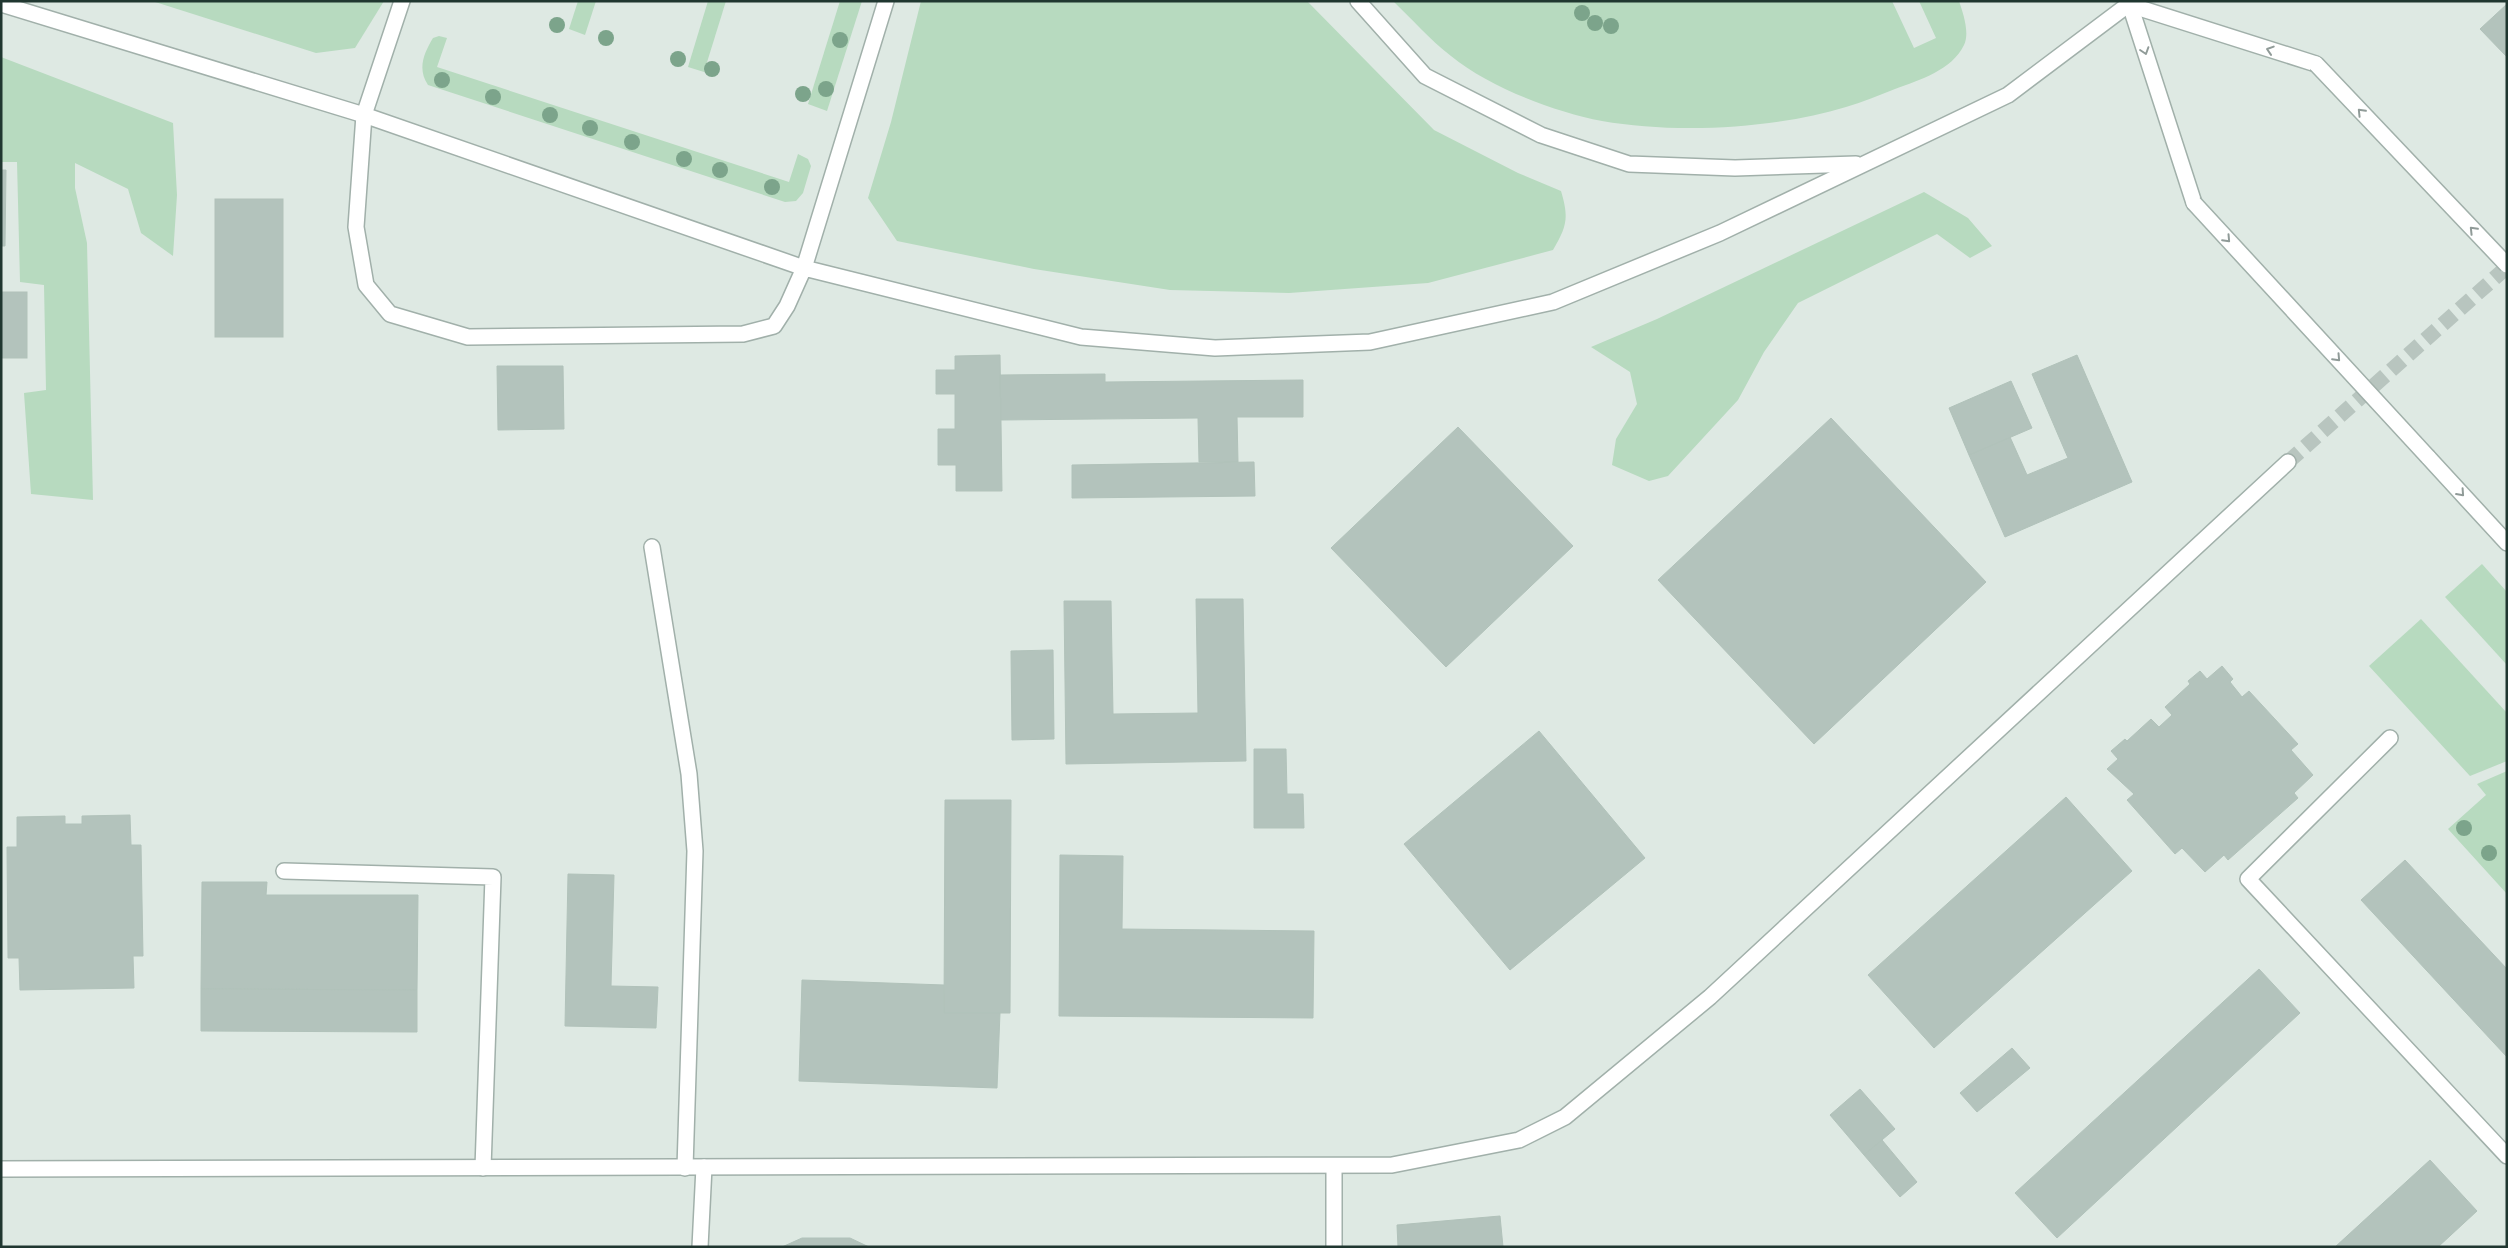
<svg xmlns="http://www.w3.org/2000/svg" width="2508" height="1248" viewBox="0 0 2508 1248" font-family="Signika,sans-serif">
<rect width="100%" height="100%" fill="#dee9e3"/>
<g fill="#b7dabf">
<path d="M 152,1 L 384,1 L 355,48 L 316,53 Z"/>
<path d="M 578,1 L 596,1 L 585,35 L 569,29 Z"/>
<path d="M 708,1 L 726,1 L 704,72 L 688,67 Z"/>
<path d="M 840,1 L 862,1 L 827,111 L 808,104 Z"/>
<path d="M 921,1 L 1307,1 L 1434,130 L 1518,173 L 1561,191 C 1569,218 1567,226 1553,250 L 1428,283 L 1289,293 L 1170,290 L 1034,269 L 897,241 L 868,198 L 891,122 Z"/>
<path d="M 1393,1 L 1892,1 L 1914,48 L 1936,38 L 1919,1 L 1959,1 C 1963,13 1970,33 1964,45 C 1952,70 1920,80 1895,89 C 1879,95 1863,102 1846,107 C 1774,129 1676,134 1602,121 C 1554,112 1489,87 1451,56 C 1430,40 1412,19 1393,1 Z"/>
<path d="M 439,36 L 447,38 L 437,67 L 789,182 L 798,154 L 808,159 L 811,166 L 803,193 L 796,201 L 785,202 L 428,85 C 417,69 424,53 433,38 Z"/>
<path d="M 1,57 L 173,123 L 177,195 L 173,256 L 141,233 L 128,189 L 75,163 L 75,188 L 87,243 L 93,500 L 31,494 L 24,393 L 46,390 L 44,285 L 20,282 L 17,162 L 1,162 Z"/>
<path d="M 1924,192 L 1968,218 L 1992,246 L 1970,258 L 1937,234 L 1798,303 L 1764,352 L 1738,400 L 1668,476 L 1649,481 L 1612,465 L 1616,439 L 1637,404 L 1630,372 L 1591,347 L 1657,319 Z"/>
<path d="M 2482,564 L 2507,592 L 2507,665 L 2445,597 Z"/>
<path d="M 2421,619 L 2507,713 L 2507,761 L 2470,776 L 2369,666 Z"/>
<path d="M 2507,771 L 2507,894 L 2448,829 L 2486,795 L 2477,784 Z"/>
</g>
<g fill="#b3c3bc" stroke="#b1c2ba">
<path d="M 2507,4 L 2507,57 L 2480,29 Z"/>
<path d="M 1,170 L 6,170 L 5,246 L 1,246 Z"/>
<rect x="215" y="199" width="68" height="138"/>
<rect x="1" y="292" width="26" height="66"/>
<path d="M 1000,355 L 1002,491 L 956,491 L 956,465 L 938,465 L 938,429 L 955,429 L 955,394 L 936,394 L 936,370 L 955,370 L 955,356 Z"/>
<path d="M 2077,355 L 2132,482 L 2005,537 L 1969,455 L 2010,437 L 2027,475 L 2068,458 L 2032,374 Z"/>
<path d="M 497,366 L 563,366 L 564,429 L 498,430 Z"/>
<path d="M 1105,374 L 1105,382 L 1303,380 L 1303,417 L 1237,417 L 1238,462 L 1199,462 L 1198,418 L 1001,420 L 1000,375 Z"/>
<path d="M 2011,381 L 2032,428 L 1969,455 L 1949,408 Z"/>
<path d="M 1831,418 L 1986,582 L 1814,744 L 1658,580 Z"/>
<path d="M 1458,427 L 1573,546 L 1446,667 L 1331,548 Z"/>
<path d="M 1254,462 L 1255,496 L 1072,498 L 1072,465 Z"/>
<path d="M 1196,599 L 1243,599 L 1246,761 L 1066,764 L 1064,601 L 1111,601 L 1113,714 L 1198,713 Z"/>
<path d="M 1053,650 L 1054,739 L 1012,740 L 1011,651 Z"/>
<path d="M 2222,666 L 2233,679 L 2230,682 L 2242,697 L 2249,691 L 2298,744 L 2291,750 L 2313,775 L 2294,793 L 2298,798 L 2228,860 L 2224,855 L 2205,872 L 2182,848 L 2175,854 L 2127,800 L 2134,794 L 2107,769 L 2118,759 L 2111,751 L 2125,739 L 2127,741 L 2151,719 L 2159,727 L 2172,715 L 2165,707 L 2190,684 L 2188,681 L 2200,671 L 2207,679 Z"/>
<path d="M 1539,731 L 1645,858 L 1510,970 L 1404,844 Z"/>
<path d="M 1254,749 L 1286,749 L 1287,794 L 1303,794 L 1304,828 L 1254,828 Z"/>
<path d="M 2066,797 L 2132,871 L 1934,1048 L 1868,975 Z"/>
<path d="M 945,800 L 1011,800 L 1010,1013 L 944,1013 Z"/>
<path d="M 130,815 L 131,845 L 141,845 L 143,956 L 133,956 L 134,988 L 20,990 L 19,958 L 8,958 L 7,847 L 17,847 L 17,817 L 65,816 L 65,824 L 82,824 L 82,816 Z"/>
<path d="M 1060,855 L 1123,856 L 1122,929 L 1314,931 L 1313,1018 L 1059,1016 Z"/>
<path d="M 2405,860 L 2507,969 L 2507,1057 L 2361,900 Z"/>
<path d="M 568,874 L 614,875 L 611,986 L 658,987 L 656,1028 L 565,1026 Z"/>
<path d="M 202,882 L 267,882 L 266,895 L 418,895 L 417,990 L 201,989 Z"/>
<path d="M 2259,969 L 2300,1013 L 2057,1238 L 2015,1193 Z"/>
<path d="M 802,980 L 944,985 L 944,1013 L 1000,1013 L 997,1088 L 799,1081 Z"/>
<path d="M 201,989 L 417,990 L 417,1032 L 201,1031 Z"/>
<path d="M 2012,1048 L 2030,1068 L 1977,1112 L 1960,1093 Z"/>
<path d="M 1860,1089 L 1895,1129 L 1864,1155 L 1830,1115 Z"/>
<path d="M 1882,1140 L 1917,1182 L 1900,1197 L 1864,1155 Z"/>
<path d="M 2430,1160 L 2477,1211 L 2438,1247 L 2335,1247 Z"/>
<path d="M 1500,1216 L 1503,1247 L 1398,1247 L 1397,1225 Z"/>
<path d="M 802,1238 L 850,1238 L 869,1247 L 782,1247 Z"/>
</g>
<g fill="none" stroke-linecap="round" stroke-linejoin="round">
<path stroke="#b8c5bf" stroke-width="15" stroke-dasharray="15 8" stroke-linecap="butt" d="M 2288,462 L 2507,267"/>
<g stroke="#a1b0aa" stroke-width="18">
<g id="service">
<path d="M 886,1 L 804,268 L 787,306 L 774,326 L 743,334 L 468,337 L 390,314 L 366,285 L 356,227 L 364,115 L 804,268 L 1081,337 L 1215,348 L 1370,342 L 1553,302 L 1720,233 L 2008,95 L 2133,1"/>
<path d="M 1358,1 L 1425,76 L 1541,135 L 1629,164 L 1735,168 L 1856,164"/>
<path d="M 1,4 L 364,115 L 402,1"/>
<path d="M 652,547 L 689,774 L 695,851 L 685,1168"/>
<path d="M 2390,738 L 2248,879 L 2507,1156"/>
<path d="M 284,871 L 493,877 L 483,1168"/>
</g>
</g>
<g stroke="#a1b0aa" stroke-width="18">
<path id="minor" d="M 1334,1166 L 1334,1247"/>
</g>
<g stroke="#a1b0aa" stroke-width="18">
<g id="tertiary">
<path d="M 2130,5 L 2194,203"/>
<path d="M 2130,5 L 2316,64"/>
<path d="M 2428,457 L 2507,543"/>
<path d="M 1,1169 L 1392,1165 L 1519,1140 L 1565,1117 L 1710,997 L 2288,462"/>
<path d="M 700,1247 L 704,1167"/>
</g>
</g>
<use href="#service" stroke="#fff" stroke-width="15"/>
<use href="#minor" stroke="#fff" stroke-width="15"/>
<use href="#tertiary" stroke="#fff" stroke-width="15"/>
<g stroke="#a1b0aa" stroke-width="18" stroke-linecap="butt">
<g id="tertiary-bridge">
<path d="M 2316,64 L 2507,265"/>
<path d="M 2194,203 L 2428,457"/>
</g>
</g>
<use href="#tertiary-bridge" stroke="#fff" stroke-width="15"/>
</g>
<g fill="#7ca48b">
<circle cx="1582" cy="13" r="8"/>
<circle cx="1595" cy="23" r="8"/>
<circle cx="557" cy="25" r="8"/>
<circle cx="1611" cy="26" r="8"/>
<circle cx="606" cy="38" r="8"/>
<circle cx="840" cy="40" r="8"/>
<circle cx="678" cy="59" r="8"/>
<circle cx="712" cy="69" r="8"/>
<circle cx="442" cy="80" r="8"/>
<circle cx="826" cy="89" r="8"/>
<circle cx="803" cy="94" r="8"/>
<circle cx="493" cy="97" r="8"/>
<circle cx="550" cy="115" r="8"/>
<circle cx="590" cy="128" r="8"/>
<circle cx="632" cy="142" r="8"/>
<circle cx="684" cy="159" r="8"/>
<circle cx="720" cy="170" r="8"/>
<circle cx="772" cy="187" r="8"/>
<circle cx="2464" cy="828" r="8"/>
<circle cx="2489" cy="853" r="8"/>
</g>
<defs><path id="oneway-chevron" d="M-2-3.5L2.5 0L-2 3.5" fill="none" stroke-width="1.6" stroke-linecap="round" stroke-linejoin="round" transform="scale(1.25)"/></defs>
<g stroke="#909b98">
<use href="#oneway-chevron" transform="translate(2270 50) rotate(-162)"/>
<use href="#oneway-chevron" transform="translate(2145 51) rotate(72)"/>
<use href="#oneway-chevron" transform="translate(2361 112) rotate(-134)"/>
<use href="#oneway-chevron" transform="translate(2473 230) rotate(-134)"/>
<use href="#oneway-chevron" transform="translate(2227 239) rotate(47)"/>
<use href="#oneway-chevron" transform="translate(2337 358) rotate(47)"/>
<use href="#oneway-chevron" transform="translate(2461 493) rotate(48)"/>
</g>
<rect width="2508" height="1248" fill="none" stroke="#203730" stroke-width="5"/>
</svg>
